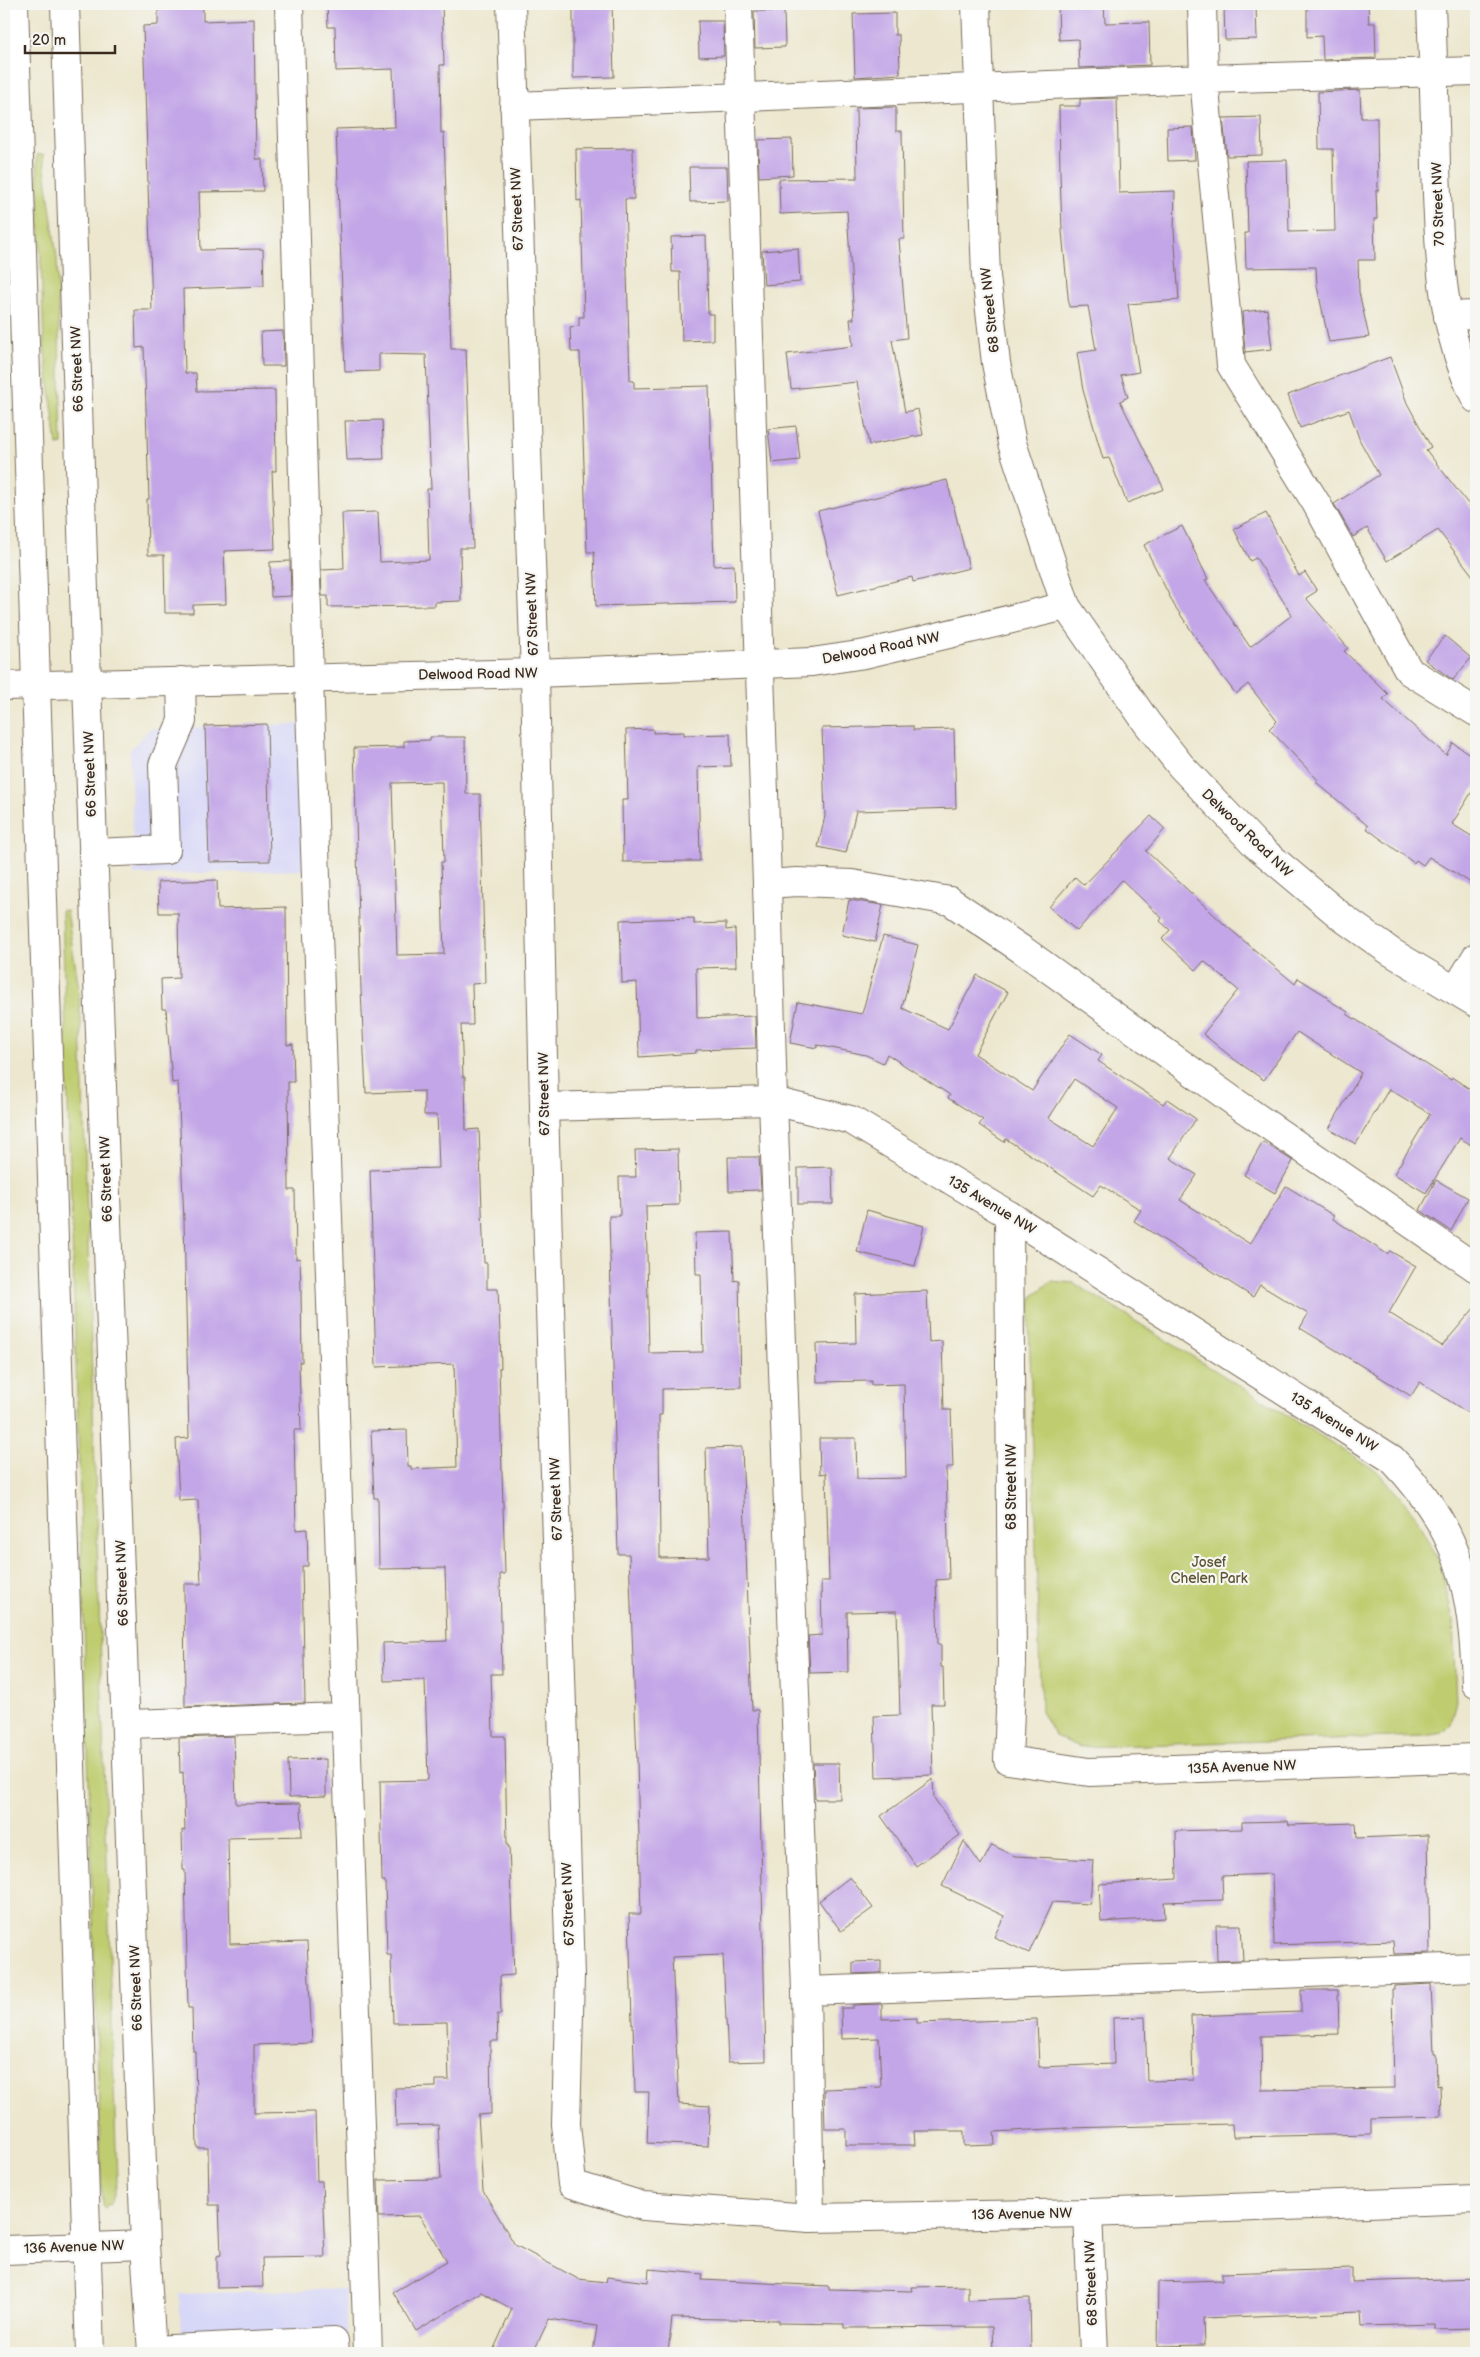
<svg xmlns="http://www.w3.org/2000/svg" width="1480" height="2357" viewBox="0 0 1480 2357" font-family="'Balsamiq Sans',sans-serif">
<rect width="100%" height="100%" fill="#f6f6f2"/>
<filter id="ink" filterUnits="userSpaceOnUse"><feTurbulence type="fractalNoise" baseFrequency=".02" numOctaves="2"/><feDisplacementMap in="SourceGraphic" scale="10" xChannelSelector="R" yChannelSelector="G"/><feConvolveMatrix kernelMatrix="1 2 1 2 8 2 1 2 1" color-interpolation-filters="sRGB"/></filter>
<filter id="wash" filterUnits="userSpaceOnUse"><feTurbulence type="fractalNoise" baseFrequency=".0096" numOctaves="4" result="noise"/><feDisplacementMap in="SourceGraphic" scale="20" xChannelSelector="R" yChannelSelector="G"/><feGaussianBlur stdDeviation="1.12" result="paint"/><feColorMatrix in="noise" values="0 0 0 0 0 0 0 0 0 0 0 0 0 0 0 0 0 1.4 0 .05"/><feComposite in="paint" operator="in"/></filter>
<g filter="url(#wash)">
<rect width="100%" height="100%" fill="#ece7ce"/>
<g fill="#d7d7f8">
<path d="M 301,724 L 306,870 L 134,875 L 130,750 L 150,729 Z"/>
<path d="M 345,2289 L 347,2353 L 182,2353 L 179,2294 Z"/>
</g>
<g fill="#bfcd6f" stroke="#7d7c46">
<path d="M 43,154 L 57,258 L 62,444 L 57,445 L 44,345 L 37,155 Z"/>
<path d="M 62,910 L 67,911 L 78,983 L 81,1022 L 117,2182 L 112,2202 L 105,2209 L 102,2206 Z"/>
<path d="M 1051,1281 L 1074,1283 L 1377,1471 L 1414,1513 L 1440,1564 L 1453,1619 L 1456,1705 L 1451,1724 L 1442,1733 L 1425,1736 L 1080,1747 L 1055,1736 L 1041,1711 L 1029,1323 L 1032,1297 Z"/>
</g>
<g id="blocks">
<g fill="#c3a6e7" fill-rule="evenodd">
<path d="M 158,4 L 203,4 L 203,21 L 254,19 L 256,159 L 262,159 L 263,191 L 199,192 L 201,250 L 263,249 L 264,286 L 183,289 L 185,373 L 196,373 L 197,391 L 275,390 L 276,471 L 272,471 L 275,549 L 224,551 L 226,604 L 193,605 L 193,613 L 165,613 L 164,555 L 148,555 L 147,499 L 149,499 L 144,347 L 136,348 L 135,310 L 152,310 L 143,26 L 158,25 Z"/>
<path d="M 327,4 L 442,4 L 444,65 L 440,65 L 441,133 L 444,133 L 451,349 L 466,349 L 471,488 L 473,548 L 460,548 L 461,601 L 435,602 L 435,606 L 328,607 L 328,596 L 322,596 L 321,570 L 344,569 L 342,513 L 378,512 L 380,562 L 429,560 L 427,489 L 431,489 L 426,355 L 379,354 L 379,371 L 345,372 L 336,129 L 395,127 L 393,69 L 336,71 L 335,27 L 328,27 Z"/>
<path d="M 573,4 L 612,4 L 614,77 L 573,78 Z"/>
<path d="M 1058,4 L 1104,4 L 1105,23 L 1149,22 L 1150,65 L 1079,68 L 1078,39 L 1059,40 Z"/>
<path d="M 1368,4 L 1369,23 L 1375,23 L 1376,58 L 1323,60 L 1322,36 L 1307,37 L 1307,5 Z"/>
<path d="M 1224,6 L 1256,6 L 1257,39 L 1225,40 Z"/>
<path d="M 754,11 L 784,11 L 785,47 L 755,48 Z"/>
<path d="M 895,13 L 895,35 L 899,35 L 900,74 L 855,77 L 853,14 Z"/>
<path d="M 698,21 L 723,21 L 724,56 L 699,57 Z"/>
<path d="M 1360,90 L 1361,118 L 1377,118 L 1378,191 L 1376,190 L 1377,219 L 1374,219 L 1375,260 L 1358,260 L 1359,292 L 1369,337 L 1329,342 L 1317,286 L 1316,267 L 1246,268 L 1245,233 L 1248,233 L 1246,161 L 1287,160 L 1289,232 L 1335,231 L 1333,149 L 1319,149 L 1318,92 Z"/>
<path d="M 1117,98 L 1119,193 L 1175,191 L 1174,230 L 1179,300 L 1128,304 L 1139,372 L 1121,375 L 1128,397 L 1120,401 L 1164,489 L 1127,503 L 1109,458 L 1103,459 L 1083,390 L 1077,353 L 1096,350 L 1088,306 L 1069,307 L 1062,231 L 1060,173 L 1059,106 L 1080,106 L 1080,99 Z"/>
<path d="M 896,107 L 896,131 L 902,131 L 904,239 L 899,239 L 907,338 L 892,340 L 905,412 L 918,409 L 923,435 L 869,445 L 857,382 L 791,389 L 787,354 L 853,346 L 850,319 L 854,319 L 847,211 L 780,214 L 779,179 L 857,178 L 856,108 Z"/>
<path d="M 1261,117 L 1262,155 L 1227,156 L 1223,118 Z"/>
<path d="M 1193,127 L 1195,160 L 1168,161 L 1167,128 Z"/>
<path d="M 792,139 L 793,175 L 759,177 L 758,140 Z"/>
<path d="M 633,148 L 634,199 L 625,199 L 630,381 L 634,381 L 634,388 L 709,386 L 714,566 L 734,565 L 735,602 L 596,606 L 594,552 L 587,552 L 580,352 L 571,352 L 570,327 L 579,326 L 579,317 L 584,317 L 581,200 L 577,201 L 576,149 Z"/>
<path d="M 689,167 L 727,167 L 728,201 L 690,202 Z"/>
<path d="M 706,236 L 708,314 L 713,314 L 713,340 L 682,341 L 680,272 L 672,272 L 671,237 Z"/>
<path d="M 798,248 L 800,282 L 764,285 L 762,251 Z"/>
<path d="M 1267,309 L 1272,349 L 1245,352 L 1242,312 Z"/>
<path d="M 283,331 L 284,366 L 262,366 L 261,332 Z"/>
<path d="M 1390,357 L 1407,403 L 1431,447 L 1426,450 L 1476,514 L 1476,580 L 1438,530 L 1387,561 L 1367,528 L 1353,537 L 1334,504 L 1379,475 L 1360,441 L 1349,410 L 1300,428 L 1288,395 Z"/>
<path d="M 382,420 L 384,459 L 347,460 L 345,421 Z"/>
<path d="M 796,426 L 800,460 L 772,463 L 768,429 Z"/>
<path d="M 947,480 L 969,568 L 913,582 L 912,577 L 838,595 L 818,511 Z"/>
<path d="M 1266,513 L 1299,576 L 1305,572 L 1317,591 L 1306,598 L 1348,648 L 1344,651 L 1388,694 L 1383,699 L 1446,755 L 1453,743 L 1476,758 L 1476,785 L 1452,824 L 1476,839 L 1476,886 L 1429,857 L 1423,865 L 1416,860 L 1414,863 L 1366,828 L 1368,826 L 1316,782 L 1318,780 L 1269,729 L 1277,721 L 1248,684 L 1236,694 L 1219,672 L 1174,605 L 1144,545 L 1182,526 L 1208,579 L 1205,580 L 1250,647 L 1292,615 L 1256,558 L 1250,561 L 1234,529 Z"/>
<path d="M 290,561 L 291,596 L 271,597 L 270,562 Z"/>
<path d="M 1445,636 L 1471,658 L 1453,680 L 1425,660 Z"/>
<path d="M 267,724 L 270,861 L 209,862 L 205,726 Z"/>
<path d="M 913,726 L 913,730 L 954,729 L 956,808 L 856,811 L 846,853 L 818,847 L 825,816 L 822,728 Z"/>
<path d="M 653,729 L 653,733 L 684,732 L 684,735 L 730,734 L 731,766 L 698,767 L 700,861 L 623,862 L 622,800 L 628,800 L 626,730 Z"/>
<path d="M 430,737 L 465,737 L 466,794 L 480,794 L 485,983 L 472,984 L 473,1025 L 461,1025 L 463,1077 L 465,1077 L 466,1130 L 479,1129 L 484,1263 L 487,1263 L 487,1289 L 498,1289 L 500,1332 L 501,1368 L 499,1368 L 505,1574 L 500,1574 L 502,1674 L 491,1674 L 493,1736 L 505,1736 L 507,1846 L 509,1846 L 514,1975 L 500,1976 L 501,2014 L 497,2014 L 498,2041 L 490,2041 L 491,2114 L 478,2115 L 483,2191 L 515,2245 L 578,2279 L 606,2282 L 607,2277 L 648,2282 L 649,2269 L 703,2274 L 702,2280 L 829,2286 L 829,2289 L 912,2291 L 911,2287 L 968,2286 L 968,2300 L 1030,2298 L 1031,2353 L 993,2353 L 992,2327 L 844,2328 L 844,2324 L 779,2323 L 779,2320 L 672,2318 L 668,2353 L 593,2353 L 597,2326 L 549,2319 L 533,2353 L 492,2353 L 512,2309 L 481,2292 L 416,2331 L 393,2292 L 447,2261 L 420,2216 L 379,2217 L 378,2180 L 441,2179 L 438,2125 L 396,2126 L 395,2088 L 436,2087 L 436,2080 L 449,2080 L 447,2022 L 393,2023 L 391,1955 L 387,1955 L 385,1881 L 382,1881 L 380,1781 L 428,1780 L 425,1680 L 384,1681 L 383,1643 L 447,1641 L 445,1568 L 379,1569 L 378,1498 L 374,1498 L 371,1431 L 407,1430 L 408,1466 L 411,1466 L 411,1469 L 457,1467 L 454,1364 L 376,1367 L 370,1170 L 439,1168 L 437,1115 L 424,1115 L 424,1091 L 366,1093 L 361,990 L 354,748 L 404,747 L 404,741 L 430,740 ZM 442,782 L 444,862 L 441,862 L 444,954 L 397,955 L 392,783 Z"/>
<path d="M 1151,816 L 1165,829 L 1146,851 L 1224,924 L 1295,984 L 1298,978 L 1328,997 L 1327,999 L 1348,1012 L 1347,1014 L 1451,1080 L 1453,1078 L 1476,1093 L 1476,1148 L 1460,1138 L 1426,1193 L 1394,1174 L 1430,1114 L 1389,1089 L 1356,1144 L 1329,1129 L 1361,1073 L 1297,1032 L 1264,1080 L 1235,1060 L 1203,1034 L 1238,990 L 1204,961 L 1196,970 L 1162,939 L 1170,930 L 1160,921 L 1162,918 L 1122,880 L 1077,931 L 1049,907 L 1075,877 L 1084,885 Z"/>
<path d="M 217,880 L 218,909 L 286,907 L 287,1045 L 293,1044 L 294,1082 L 288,1082 L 289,1190 L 295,1190 L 296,1259 L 300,1258 L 301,1291 L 302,1362 L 299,1362 L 301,1430 L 294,1430 L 296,1530 L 307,1529 L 308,1566 L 302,1566 L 305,1703 L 185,1707 L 184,1584 L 201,1584 L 198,1500 L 179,1501 L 176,1439 L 189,1438 L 184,1221 L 178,1082 L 172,1083 L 166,1009 L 162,1009 L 161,979 L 179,978 L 178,913 L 159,913 L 158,882 Z"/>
<path d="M 849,900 L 883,905 L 875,942 L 842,935 Z"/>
<path d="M 694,918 L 694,924 L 726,923 L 726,930 L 735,929 L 736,967 L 696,968 L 697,1018 L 755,1016 L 756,1048 L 696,1050 L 696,1053 L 639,1057 L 637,982 L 622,983 L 620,920 Z"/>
<path d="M 883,936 L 918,945 L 902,1008 L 948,1029 L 977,975 L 1008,992 L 975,1054 L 1032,1091 L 1070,1034 L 1102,1055 L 1098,1061 L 1163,1104 L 1167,1099 L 1196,1119 L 1170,1158 L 1197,1175 L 1180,1200 L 1250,1244 L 1286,1186 L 1334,1216 L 1333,1219 L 1387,1254 L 1390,1251 L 1416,1266 L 1389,1313 L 1442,1346 L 1476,1306 L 1476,1418 L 1420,1382 L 1411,1396 L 1378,1376 L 1300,1328 L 1308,1314 L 1260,1285 L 1253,1297 L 1134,1221 L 1141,1210 L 1101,1185 L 1093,1196 L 1006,1139 L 1004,1142 L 979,1125 L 983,1120 L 948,1098 L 950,1095 L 887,1054 L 883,1063 L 866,1055 L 817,1045 L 817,1048 L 790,1043 L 798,1002 L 862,1014 ZM 1074,1079 L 1118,1108 L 1093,1146 L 1049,1118 Z"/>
<path d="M 1263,1142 L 1293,1161 L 1275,1193 L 1244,1175 Z"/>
<path d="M 678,1149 L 679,1205 L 646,1206 L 649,1353 L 703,1352 L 701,1274 L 696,1274 L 695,1233 L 732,1232 L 734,1281 L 739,1280 L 741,1387 L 662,1389 L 662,1415 L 659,1415 L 660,1558 L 709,1557 L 706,1448 L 742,1447 L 752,1710 L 758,1710 L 766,2061 L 728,2062 L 723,1955 L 672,1957 L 679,2104 L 710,2106 L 708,2146 L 647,2143 L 649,2092 L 635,2092 L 633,2024 L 632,2024 L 629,1914 L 641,1914 L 637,1760 L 629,1554 L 618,1554 L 609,1216 L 620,1216 L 619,1177 L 636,1177 L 635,1150 Z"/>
<path d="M 728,1157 L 759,1157 L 761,1190 L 729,1191 Z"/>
<path d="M 832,1167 L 833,1204 L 798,1204 L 798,1168 Z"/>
<path d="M 1436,1180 L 1468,1198 L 1451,1231 L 1420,1210 Z"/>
<path d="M 867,1210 L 924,1226 L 915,1266 L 857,1252 Z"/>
<path d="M 927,1291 L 929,1342 L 942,1341 L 944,1410 L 951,1410 L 953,1467 L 946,1467 L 949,1579 L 936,1580 L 938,1644 L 941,1644 L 941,1667 L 943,1667 L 944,1704 L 931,1704 L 933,1775 L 876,1777 L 874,1716 L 900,1715 L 897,1611 L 847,1612 L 848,1672 L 810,1673 L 808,1636 L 822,1635 L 821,1581 L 829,1581 L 826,1473 L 820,1474 L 819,1438 L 856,1438 L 857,1479 L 906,1478 L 904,1384 L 871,1385 L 871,1381 L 817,1382 L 816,1344 L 856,1343 L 855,1294 Z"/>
<path d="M 234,1736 L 236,1804 L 301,1803 L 302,1836 L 228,1838 L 230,1944 L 307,1942 L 312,2043 L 254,2045 L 254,2113 L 315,2112 L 317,2181 L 322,2181 L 325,2257 L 262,2258 L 263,2287 L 217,2288 L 217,2256 L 221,2255 L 219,2205 L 209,2205 L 208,2148 L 197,2148 L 195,2051 L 193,2051 L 192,2008 L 188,2008 L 185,1870 L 183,1870 L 182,1830 L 185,1831 L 183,1772 L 180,1773 L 179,1738 Z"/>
<path d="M 326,1759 L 326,1796 L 289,1797 L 288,1760 Z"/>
<path d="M 813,1763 L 839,1763 L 840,1799 L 815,1799 Z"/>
<path d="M 933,1779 L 934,1798 L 960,1835 L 916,1866 L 881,1816 Z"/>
<path d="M 1288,1821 L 1289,1825 L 1356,1823 L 1357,1838 L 1428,1835 L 1430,1953 L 1394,1954 L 1393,1941 L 1274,1945 L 1272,1874 L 1222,1876 L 1223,1900 L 1164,1902 L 1165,1918 L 1101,1922 L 1099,1884 L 1177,1879 L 1176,1831 L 1242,1829 L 1242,1822 Z"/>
<path d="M 964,1841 L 981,1865 L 992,1845 L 1015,1856 L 1093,1860 L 1090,1904 L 1052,1902 L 1029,1953 L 994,1937 L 1004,1916 L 942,1886 Z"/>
<path d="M 850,1877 L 873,1908 L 841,1931 L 819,1901 Z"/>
<path d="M 1216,1925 L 1241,1925 L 1243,1960 L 1217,1961 Z"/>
<path d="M 881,1961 L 881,1973 L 853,1974 L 853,1962 Z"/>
<path d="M 1431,1984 L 1434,2053 L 1436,2053 L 1437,2086 L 1440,2085 L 1441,2116 L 1371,2118 L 1371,2134 L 1233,2137 L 1232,2124 L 1067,2128 L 994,2132 L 995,2145 L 964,2146 L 964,2131 L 914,2131 L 915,2145 L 846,2145 L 846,2129 L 825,2129 L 824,2089 L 881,2087 L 879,2038 L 842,2039 L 841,2008 L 853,2008 L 853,2005 L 882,2004 L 882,2019 L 917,2018 L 917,2023 L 1037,2019 L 1039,2067 L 1114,2064 L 1113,2018 L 1145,2017 L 1147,2081 L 1193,2080 L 1191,2016 L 1301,2012 L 1301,1990 L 1338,1990 L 1339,2034 L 1261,2036 L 1262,2090 L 1394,2088 L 1392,1989 L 1394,1989 L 1394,1986 Z"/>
<path d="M 1352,2269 L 1352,2282 L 1476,2278 L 1476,2328 L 1435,2329 L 1435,2324 L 1362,2326 L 1361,2312 L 1203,2318 L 1204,2345 L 1157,2346 L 1158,2282 L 1222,2280 L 1222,2273 Z"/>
</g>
</g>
</g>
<g filter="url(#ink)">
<use href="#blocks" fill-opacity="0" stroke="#796c5c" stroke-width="1"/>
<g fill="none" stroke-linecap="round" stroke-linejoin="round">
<g stroke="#796c5c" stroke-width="30">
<g id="minor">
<path d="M 289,4 L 309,678 L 368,2353"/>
<path d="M 511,4 L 535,673 L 544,1107 L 570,1976 L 566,2124 L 572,2184 L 643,2206 L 810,2218 L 1088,2213 L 1476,2199"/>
<path d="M 738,4 L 767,884 L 773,1101 L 806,1991 L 810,2218"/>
<path d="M 976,4 L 986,276 L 996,363 L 1012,443 L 1066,606 L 1147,723 L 1181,766 L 1256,845 L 1343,918 L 1391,952 L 1476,1003"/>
<path d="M 1431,4 C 1433,58 1435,112 1436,167 C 1439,246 1439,327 1476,399"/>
<path d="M 1476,71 L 1204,79 L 1231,365 L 1316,503 L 1409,671 L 1476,712"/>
<path d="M 514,106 L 1204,79 L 1202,4"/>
<path d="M 1448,316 L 1476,315"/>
<path d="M 4,686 L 535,673 L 812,662 L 865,654 L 1066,606"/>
<path d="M 93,853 L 166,850 L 163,765 L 182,721 L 181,681"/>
<path d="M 767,884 L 797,882 L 852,884 L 950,901 L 1024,951 L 1236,1103 L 1476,1268"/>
<path d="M 1456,990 L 1476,957"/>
<path d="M 544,1107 L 773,1101 L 851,1120 L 1009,1215 L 1392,1459 C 1460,1529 1473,1589 1476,1684"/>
<path d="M 1009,1215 L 1012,1662 L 1008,1760 L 1089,1772 L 1476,1758"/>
<path d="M 127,1724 L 345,1717"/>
<path d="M 806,1991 L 1476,1967"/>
<path d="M 1088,2213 L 1094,2353"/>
<path d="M 4,2250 L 145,2245"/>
<path d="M 152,2350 L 334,2341 L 335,2353"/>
</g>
</g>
<g stroke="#796c5c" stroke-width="30">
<g id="major">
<path d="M 14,4 L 90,2353"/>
<path d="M 65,4 L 87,683 L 145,2245 L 152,2353"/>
</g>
</g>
<use href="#minor" stroke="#fff" stroke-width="28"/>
<use href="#major" stroke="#fff" stroke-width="28"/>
</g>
</g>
<g text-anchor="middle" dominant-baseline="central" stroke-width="4.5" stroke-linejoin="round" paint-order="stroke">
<g font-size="14" fill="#3b2a1e" stroke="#f6f6f2">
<text transform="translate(1438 204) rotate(-92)">70 Street NW</text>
<text transform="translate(517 209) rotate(-92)">67 Street NW</text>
<text transform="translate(990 310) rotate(-96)">68 Street NW</text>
<text transform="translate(77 369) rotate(-92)">66 Street NW</text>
<text transform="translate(532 614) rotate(-92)">67 Street NW</text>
<text transform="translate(881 648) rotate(-11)">Delwood Road NW</text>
<text transform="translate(478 674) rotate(-1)">Delwood Road NW</text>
<text transform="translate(90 774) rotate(-92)">66 Street NW</text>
<text transform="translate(1247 833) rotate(44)">Delwood Road NW</text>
<text transform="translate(544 1094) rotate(-91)">67 Street NW</text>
<text transform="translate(106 1179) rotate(-92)">66 Street NW</text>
<text transform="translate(992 1205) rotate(31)">135 Avenue NW</text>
<text transform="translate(1334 1422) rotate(32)">135 Avenue NW</text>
<text transform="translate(1011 1487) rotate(-90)">68 Street NW</text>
<text transform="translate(556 1499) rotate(-92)">67 Street NW</text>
<text transform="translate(122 1583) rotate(-92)">66 Street NW</text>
<text transform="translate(1242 1767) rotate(-2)">135A Avenue NW</text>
<text transform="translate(568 1904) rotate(-92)">67 Street NW</text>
<text transform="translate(136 1988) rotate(-92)">66 Street NW</text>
<text transform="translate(1022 2214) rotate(-1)">136 Avenue NW</text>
<text transform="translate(74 2247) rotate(-2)">136 Avenue NW</text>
<text transform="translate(1091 2283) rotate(-92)">68 Street NW</text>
</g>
<g font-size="14" fill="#5c5332" stroke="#f6f6f2">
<text x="1209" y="1562">Josef<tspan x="1209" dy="16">Chelen Park</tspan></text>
</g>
</g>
<rect width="1480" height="2357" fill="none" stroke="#f6f6f2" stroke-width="20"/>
<path d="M25 45v8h90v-8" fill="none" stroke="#3b2a1e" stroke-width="2.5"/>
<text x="32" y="45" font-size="15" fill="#3b2a1e" stroke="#f6f6f2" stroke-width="4" paint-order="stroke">20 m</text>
</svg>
